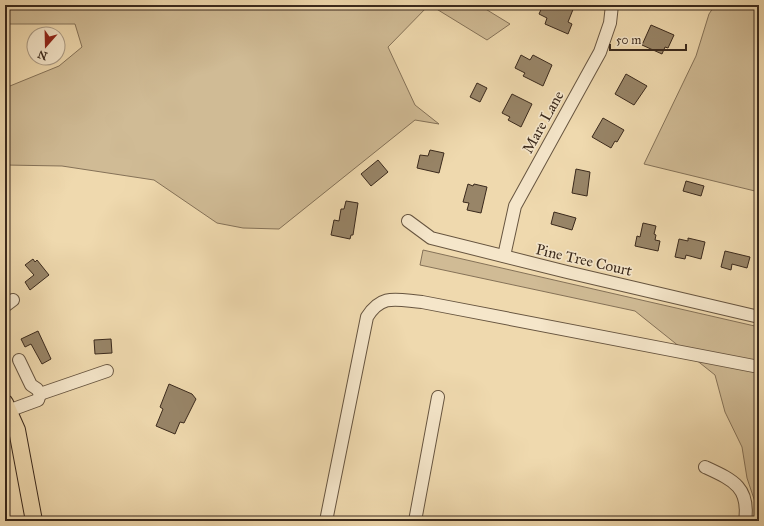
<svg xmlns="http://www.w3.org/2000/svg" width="764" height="526" viewBox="0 0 764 526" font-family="'IM FELL Great Primer',serif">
<rect width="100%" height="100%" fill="#efd9ae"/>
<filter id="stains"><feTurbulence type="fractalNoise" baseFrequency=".005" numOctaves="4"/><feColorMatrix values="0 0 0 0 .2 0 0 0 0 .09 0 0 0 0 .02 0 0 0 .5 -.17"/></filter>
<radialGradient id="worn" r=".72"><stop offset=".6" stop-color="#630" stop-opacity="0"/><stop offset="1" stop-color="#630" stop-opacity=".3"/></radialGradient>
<g fill="#d0bb95" stroke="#857258">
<path d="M 5,5 L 429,5 L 388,47 L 415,105 L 439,124 L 415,120 L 279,229 L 243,228 L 217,223 L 154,180 L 62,166 L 5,165 L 5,88 L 59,66 L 82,47 L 75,24 L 5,24 Z"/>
<path d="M 430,5 L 479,5 L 510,24 L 487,40 Z"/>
<path d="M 715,5 L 759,5 L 759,192 L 644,164 L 696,56 L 709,14 Z"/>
<path d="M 423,250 L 759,327 L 759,521 L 756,521 L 757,508 L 747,478 L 742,447 L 725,412 L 715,375 L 635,311 L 420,265 Z"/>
</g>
<g fill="#988568" stroke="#3a291c">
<path d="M 543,5 L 552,9 L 554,5 L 570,5 L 574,7 L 568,22 L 572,24 L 568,34 L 545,24 L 547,18 L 539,14 Z"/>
<path d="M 651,25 L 674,35 L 668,48 L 665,47 L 662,54 L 642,45 Z"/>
<path d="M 521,55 L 530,60 L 533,55 L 552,65 L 543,86 L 523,76 L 525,73 L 515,68 Z"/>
<path d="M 626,74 L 647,86 L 634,105 L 615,94 Z"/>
<path d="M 477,83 L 487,88 L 480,102 L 470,97 Z"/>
<path d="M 512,94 L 532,104 L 521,127 L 508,120 L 510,117 L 502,113 Z"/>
<path d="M 603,118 L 624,130 L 617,142 L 615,141 L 611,148 L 592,137 Z"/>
<path d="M 430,150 L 444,153 L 439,173 L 417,168 L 420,155 L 428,156 Z"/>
<path d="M 378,160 L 388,172 L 371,186 L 361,174 Z"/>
<path d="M 576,169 L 590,172 L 587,196 L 572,193 Z"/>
<path d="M 686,181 L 704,186 L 701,196 L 683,191 Z"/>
<path d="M 468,184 L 473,186 L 474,184 L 487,187 L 481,213 L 467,210 L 469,203 L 463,202 Z"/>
<path d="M 346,201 L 358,203 L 353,235 L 351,235 L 350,239 L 331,235 L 334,220 L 339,221 L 341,209 L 344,209 Z"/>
<path d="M 554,212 L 576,218 L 572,230 L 551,224 Z"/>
<path d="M 643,223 L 656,226 L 654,234 L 656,235 L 655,240 L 660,241 L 658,251 L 635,246 L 637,236 L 640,237 Z"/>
<path d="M 688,238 L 705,242 L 701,259 L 686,255 L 685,259 L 675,257 L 679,239 L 688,241 Z"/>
<path d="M 725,251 L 750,257 L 747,268 L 732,264 L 731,270 L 721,267 Z"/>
<path d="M 33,259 L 35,262 L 37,260 L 49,275 L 30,290 L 25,282 L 34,275 L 25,265 Z"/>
<path d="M 38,331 L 51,359 L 42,364 L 31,344 L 25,347 L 21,339 Z"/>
<path d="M 111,339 L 112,353 L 95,354 L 94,340 Z"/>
<path d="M 169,384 L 192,394 L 196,399 L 184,423 L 180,422 L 175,434 L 156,426 L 163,409 L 160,407 Z"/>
</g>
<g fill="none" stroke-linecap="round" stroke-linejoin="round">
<g stroke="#675540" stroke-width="14">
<g id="minor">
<path d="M 408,221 L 431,238 L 567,272 L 759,317"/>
<path d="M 504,256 L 515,206 L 600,52 L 610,23 L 612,5"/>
<path d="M 5,306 L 13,300"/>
<path d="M 40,394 L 107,371"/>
<path d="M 8,411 L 38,400 L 40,394 L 37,389 L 31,385 L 19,360"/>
<path d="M 705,467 C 733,480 750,487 745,521"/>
<path d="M 326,521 L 367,317 C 382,293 397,300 422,302 L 759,367"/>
<path d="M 415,521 L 438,397"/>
</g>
</g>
<g stroke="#3a291c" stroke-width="18">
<path id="major" d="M 5,403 L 17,430 L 34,521"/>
</g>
<use href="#minor" stroke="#f5e6ca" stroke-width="12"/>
<use href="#major" stroke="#efd9ae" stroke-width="16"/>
</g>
<g text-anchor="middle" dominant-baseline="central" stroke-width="3.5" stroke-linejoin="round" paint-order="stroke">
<g font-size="15" fill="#3a291c" stroke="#f5e6ca">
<text transform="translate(543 122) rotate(-61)">Mare Lane</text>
<text transform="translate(584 260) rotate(13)">Pine Tree Court</text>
</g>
</g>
<rect width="764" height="526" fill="none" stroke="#efd9ae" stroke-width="20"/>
<rect x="6" y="6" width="752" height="514" fill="none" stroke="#3a291c" stroke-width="2"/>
<rect x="10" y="10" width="744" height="506" fill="none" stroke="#3a291c"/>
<g transform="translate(46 46) rotate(200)"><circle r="19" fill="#f5e6ca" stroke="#aa9a84"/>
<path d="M0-3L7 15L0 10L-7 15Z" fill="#8f2418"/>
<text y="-6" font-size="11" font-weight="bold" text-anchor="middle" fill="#3a291c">N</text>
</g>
<path d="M610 44v6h76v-6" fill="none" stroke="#3a291c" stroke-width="2"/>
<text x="616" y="44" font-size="12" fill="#3a291c" stroke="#f5e6ca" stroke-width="3" paint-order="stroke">50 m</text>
<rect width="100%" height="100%" filter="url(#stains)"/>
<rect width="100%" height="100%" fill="url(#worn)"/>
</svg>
